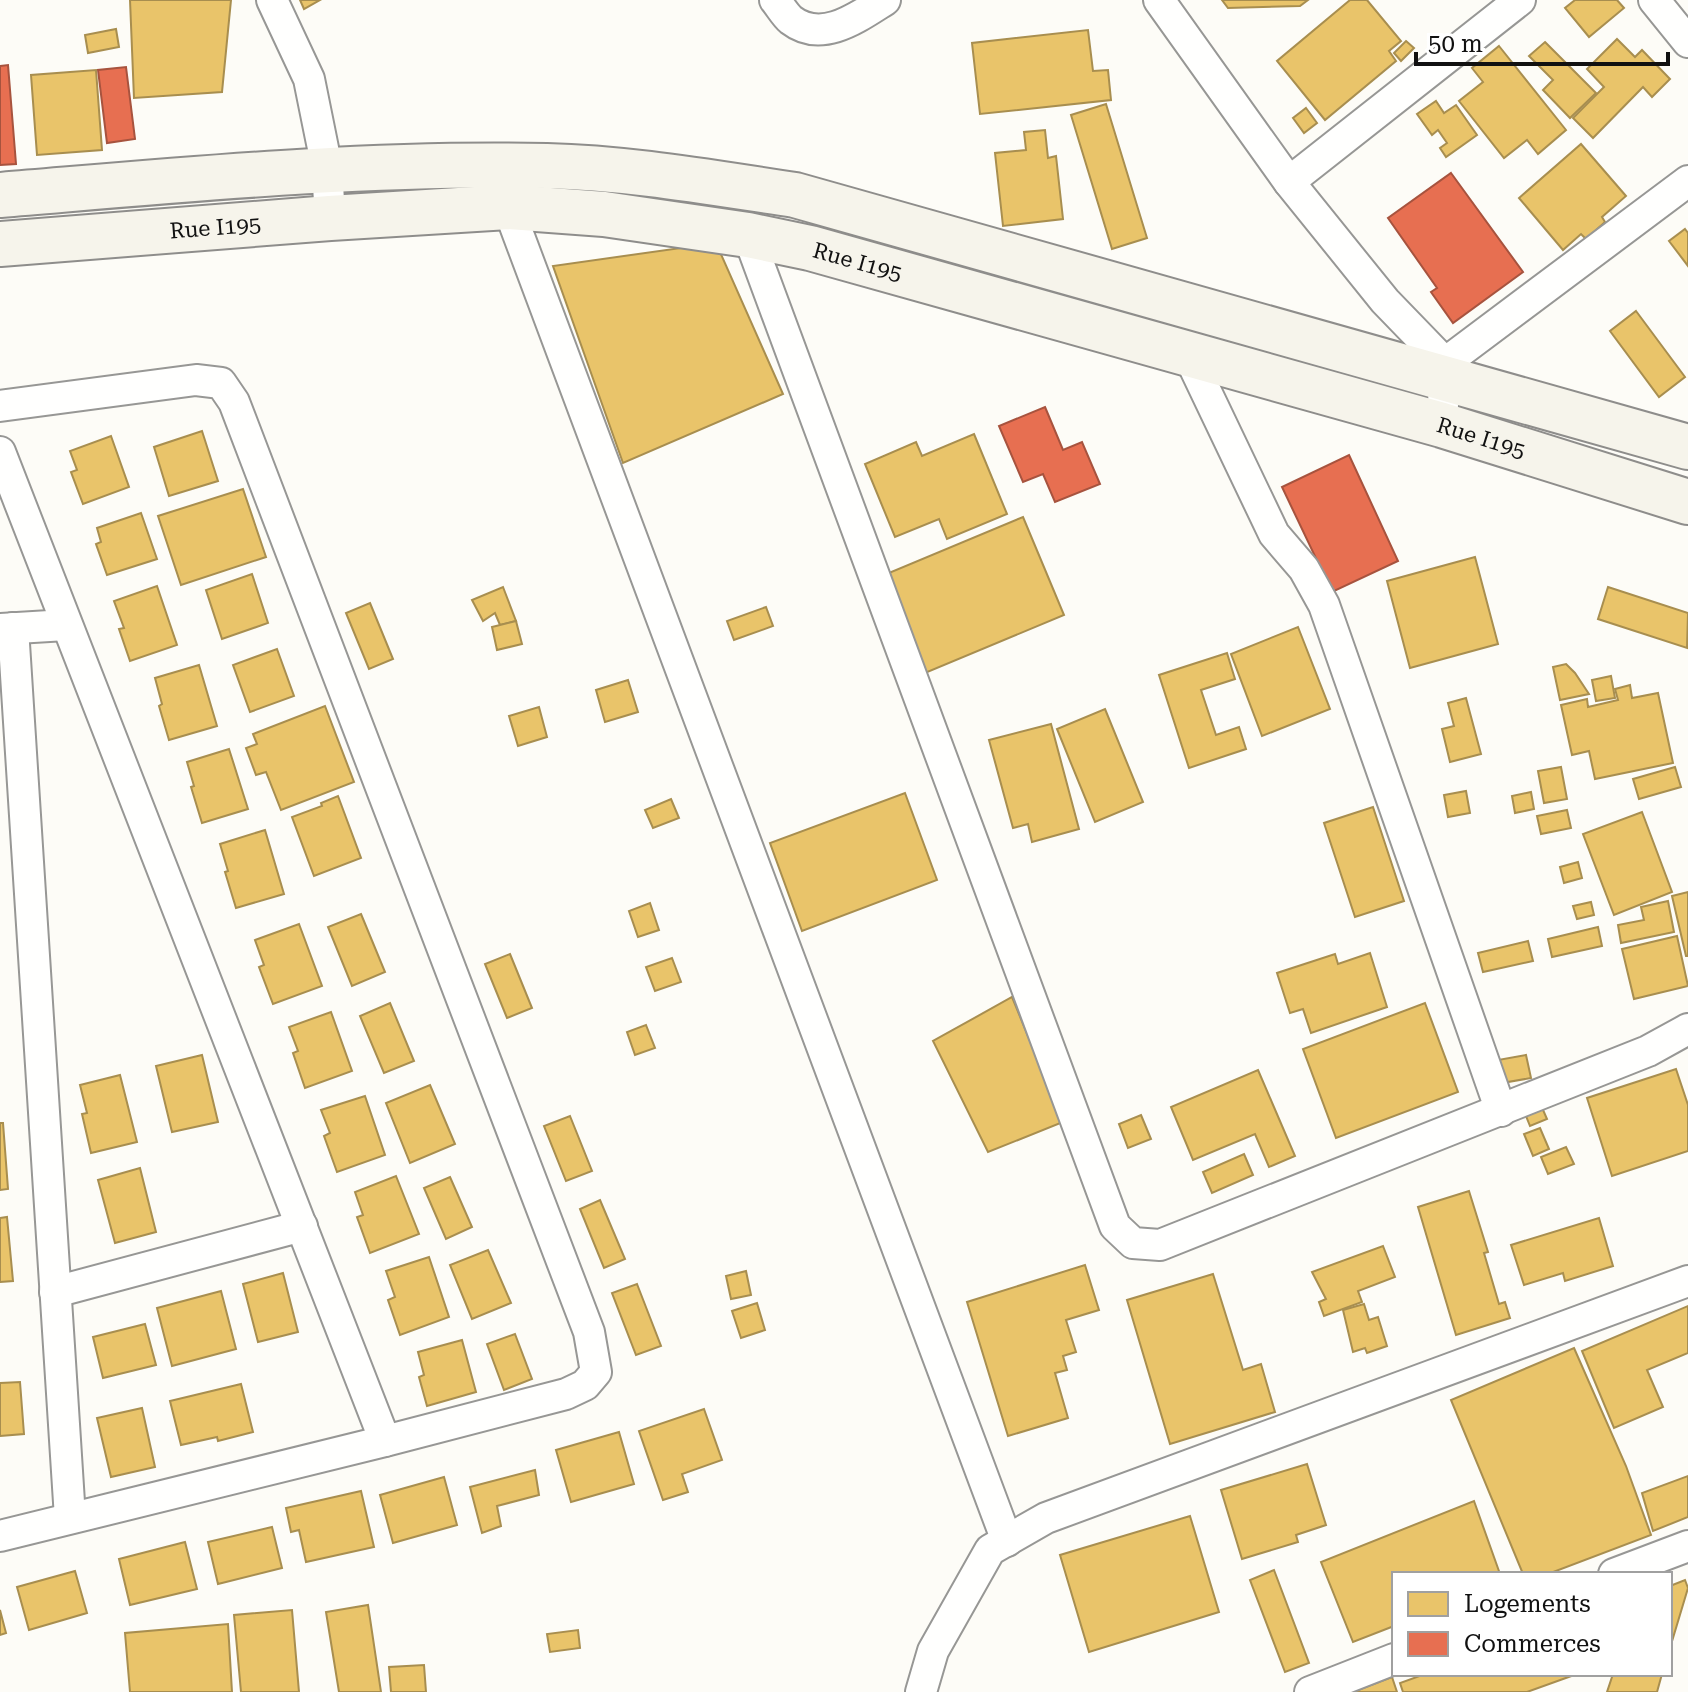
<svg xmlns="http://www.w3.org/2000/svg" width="1688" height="1692" viewBox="0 0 1688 1692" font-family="'Roboto Serif',serif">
<rect width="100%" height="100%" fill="#fdfcf7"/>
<g fill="#e9c46a" stroke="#a88e4f" stroke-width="2">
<path d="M 130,0 L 231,0 L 222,92 L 134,98 Z"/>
<path d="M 300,0 L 320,0 L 304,9 Z"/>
<path d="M 1222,0 L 1308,0 L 1300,6 L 1228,8 Z"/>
<path d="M 1350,0 L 1367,0 L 1401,41 L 1389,51 L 1396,61 L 1325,120 L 1277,61 Z"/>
<path d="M 1575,0 L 1617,0 L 1624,8 L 1589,37 L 1565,8 Z"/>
<path d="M 116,29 L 119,47 L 88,53 L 85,35 Z"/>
<path d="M 1088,30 L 1093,71 L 1108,70 L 1111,100 L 980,114 L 972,43 Z"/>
<path d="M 1617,39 L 1635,57 L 1642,50 L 1670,79 L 1652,97 L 1643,87 L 1593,138 L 1573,118 L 1604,87 L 1587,69 Z"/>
<path d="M 1406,41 L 1414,48 L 1401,61 L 1394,53 Z"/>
<path d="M 1545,42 L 1596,93 L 1570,118 L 1543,90 L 1553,80 L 1529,56 Z"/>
<path d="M 1499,46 L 1566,130 L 1538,154 L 1527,140 L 1504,158 L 1459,101 L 1483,82 L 1472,68 Z"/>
<path d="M 96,70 L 102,150 L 37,155 L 31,75 Z"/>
<path d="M 1436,101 L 1444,113 L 1456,105 L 1477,135 L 1446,157 L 1440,148 L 1447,143 L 1438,130 L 1432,135 L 1417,114 Z"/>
<path d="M 1106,104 L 1147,238 L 1112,249 L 1071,115 Z"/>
<path d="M 1306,108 L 1317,123 L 1304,133 L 1293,118 Z"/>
<path d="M 1045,130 L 1048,158 L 1056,156 L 1063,219 L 1003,226 L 995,153 L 1026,150 L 1024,132 Z"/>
<path d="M 1581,144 L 1626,196 L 1602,217 L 1605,222 L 1586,239 L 1581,234 L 1563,250 L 1519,198 Z"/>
<path d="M 1685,229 L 1688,233 L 1688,266 L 1669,241 Z"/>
<path d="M 716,243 L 783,394 L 623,463 L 553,266 Z"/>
<path d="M 1636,311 L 1685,377 L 1659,397 L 1610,331 Z"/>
<path d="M 202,431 L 218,481 L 169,496 L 154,447 Z"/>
<path d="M 974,434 L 1007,514 L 947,539 L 939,519 L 895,537 L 865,464 L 916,442 L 922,456 Z"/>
<path d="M 111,436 L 129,487 L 83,504 L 71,472 L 77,470 L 70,451 Z"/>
<path d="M 243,489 L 266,557 L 181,585 L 158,516 Z"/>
<path d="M 141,513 L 157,559 L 107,575 L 96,544 L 101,542 L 97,528 Z"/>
<path d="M 1023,517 L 1064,615 L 925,673 L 884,575 Z"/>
<path d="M 1475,557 L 1498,644 L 1410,668 L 1387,581 Z"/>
<path d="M 252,574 L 268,623 L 222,639 L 206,590 Z"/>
<path d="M 157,586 L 177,645 L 130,661 L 119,629 L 124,628 L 114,601 Z"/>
<path d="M 503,587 L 516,621 L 500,625 L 495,613 L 483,621 L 472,600 Z"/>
<path d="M 1608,587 L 1688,613 L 1687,648 L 1598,619 Z"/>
<path d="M 370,603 L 393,659 L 369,669 L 346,613 Z"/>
<path d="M 766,607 L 773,626 L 734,640 L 727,621 Z"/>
<path d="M 516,621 L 522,644 L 497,650 L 492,627 Z"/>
<path d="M 1298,627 L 1330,709 L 1262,736 L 1231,654 Z"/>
<path d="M 277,649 L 294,696 L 250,712 L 233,665 Z"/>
<path d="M 1227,653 L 1235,679 L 1201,690 L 1216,735 L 1239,727 L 1246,749 L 1189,768 L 1159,675 Z"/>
<path d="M 1566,664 L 1575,673 L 1589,694 L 1560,700 L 1553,667 Z"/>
<path d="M 199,665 L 217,726 L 169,740 L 159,706 L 162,704 L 155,678 Z"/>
<path d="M 1611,676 L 1615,698 L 1596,701 L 1592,680 Z"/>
<path d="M 628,680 L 638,712 L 605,722 L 596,690 Z"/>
<path d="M 1630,685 L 1632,698 L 1658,693 L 1673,763 L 1595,779 L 1589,751 L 1572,755 L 1561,705 L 1587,699 L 1588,707 L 1618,700 L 1615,689 Z"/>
<path d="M 1466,698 L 1481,754 L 1450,762 L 1442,729 L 1454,726 L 1448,703 Z"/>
<path d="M 325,706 L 354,782 L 281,810 L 266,772 L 256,775 L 246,748 L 257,744 L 253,734 Z"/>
<path d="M 539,707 L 547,737 L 518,746 L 509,716 Z"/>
<path d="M 1105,709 L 1143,802 L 1095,822 L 1057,729 Z"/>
<path d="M 1051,724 L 1079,829 L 1032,842 L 1028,824 L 1013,828 L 989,740 Z"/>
<path d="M 229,749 L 248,809 L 202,823 L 191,787 L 194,786 L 187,762 Z"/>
<path d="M 1561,767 L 1567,799 L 1544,803 L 1538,771 Z"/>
<path d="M 1675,767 L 1681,787 L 1639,799 L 1633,779 Z"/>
<path d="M 1466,791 L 1470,813 L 1448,817 L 1444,795 Z"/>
<path d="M 1531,792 L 1534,809 L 1515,813 L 1512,796 Z"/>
<path d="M 905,793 L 937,880 L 802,931 L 770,843 Z"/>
<path d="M 338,796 L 361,858 L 314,876 L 292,817 L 322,806 L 321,803 Z"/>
<path d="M 671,799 L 679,818 L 653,828 L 645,810 Z"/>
<path d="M 1373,807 L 1404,901 L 1355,917 L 1324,823 Z"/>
<path d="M 1567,810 L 1571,828 L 1541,834 L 1537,816 Z"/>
<path d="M 1642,812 L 1672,892 L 1614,915 L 1583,834 Z"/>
<path d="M 265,830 L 284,894 L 236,908 L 225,872 L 228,871 L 220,844 Z"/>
<path d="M 1578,862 L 1582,878 L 1564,883 L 1560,867 Z"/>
<path d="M 1688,892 L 1688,956 L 1686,956 L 1672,896 Z"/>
<path d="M 1668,901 L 1674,932 L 1621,943 L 1618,925 L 1644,920 L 1641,907 Z"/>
<path d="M 1591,902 L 1594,915 L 1577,919 L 1573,906 Z"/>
<path d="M 650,903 L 659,930 L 638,937 L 629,911 Z"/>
<path d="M 361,914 L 385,972 L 352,986 L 328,927 Z"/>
<path d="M 299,924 L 322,986 L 273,1004 L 259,967 L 264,965 L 255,940 Z"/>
<path d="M 1598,927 L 1602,946 L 1552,957 L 1548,939 Z"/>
<path d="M 1677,936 L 1688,986 L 1634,999 L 1622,949 Z"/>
<path d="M 1528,941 L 1533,961 L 1483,972 L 1478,953 Z"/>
<path d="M 1370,953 L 1387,1007 L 1311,1033 L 1303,1009 L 1290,1013 L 1277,973 L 1335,954 L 1338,964 Z"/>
<path d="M 510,954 L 532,1008 L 507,1018 L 485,964 Z"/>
<path d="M 672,958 L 681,982 L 655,991 L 646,967 Z"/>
<path d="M 1012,997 L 1063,1122 L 988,1152 L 933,1041 Z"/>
<path d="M 390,1003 L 414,1061 L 384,1073 L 360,1016 Z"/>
<path d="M 1425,1003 L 1458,1092 L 1336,1138 L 1303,1049 Z"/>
<path d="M 331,1012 L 352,1071 L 305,1088 L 293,1053 L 298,1051 L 289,1027 Z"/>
<path d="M 646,1025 L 655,1048 L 635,1055 L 627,1032 Z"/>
<path d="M 202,1055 L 218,1122 L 172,1132 L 156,1066 Z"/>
<path d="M 1526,1055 L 1531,1078 L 1502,1083 L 1498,1060 Z"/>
<path d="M 1676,1069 L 1688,1105 L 1688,1151 L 1612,1176 L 1587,1098 Z"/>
<path d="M 1258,1070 L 1295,1156 L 1269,1167 L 1255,1134 L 1193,1160 L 1171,1107 Z"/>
<path d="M 120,1075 L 137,1142 L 91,1153 L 82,1114 L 87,1113 L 80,1085 Z"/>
<path d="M 430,1085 L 455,1144 L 410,1163 L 386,1103 Z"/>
<path d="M 365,1096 L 385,1155 L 337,1172 L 324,1136 L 330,1133 L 321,1110 Z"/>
<path d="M 1540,1103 L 1547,1119 L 1530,1126 L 1524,1111 Z"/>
<path d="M 1141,1115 L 1151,1139 L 1128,1148 L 1119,1124 Z"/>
<path d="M 570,1116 L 592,1171 L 566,1181 L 544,1126 Z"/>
<path d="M 0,1123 L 3,1123 L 8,1189 L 0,1190 Z"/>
<path d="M 1540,1128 L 1549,1149 L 1533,1156 L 1524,1134 Z"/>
<path d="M 1566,1147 L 1574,1164 L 1548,1174 L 1541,1157 Z"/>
<path d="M 1244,1154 L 1253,1175 L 1212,1193 L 1203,1172 Z"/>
<path d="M 140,1168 L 156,1232 L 115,1243 L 98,1180 Z"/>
<path d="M 396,1176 L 419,1234 L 370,1253 L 357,1217 L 363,1215 L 355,1192 Z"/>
<path d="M 450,1177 L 472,1227 L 446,1239 L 424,1188 Z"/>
<path d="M 1469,1191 L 1488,1252 L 1484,1253 L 1499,1304 L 1505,1302 L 1510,1318 L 1456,1335 L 1418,1207 Z"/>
<path d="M 600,1200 L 625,1259 L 604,1268 L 580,1209 Z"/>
<path d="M 7,1217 L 13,1281 L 0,1282 L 0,1218 Z"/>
<path d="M 1599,1218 L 1613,1266 L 1565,1281 L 1563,1273 L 1524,1285 L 1511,1245 Z"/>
<path d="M 1383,1246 L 1395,1277 L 1358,1291 L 1362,1302 L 1324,1316 L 1319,1302 L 1326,1299 L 1312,1272 Z"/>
<path d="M 488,1250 L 511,1303 L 472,1319 L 450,1265 Z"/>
<path d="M 429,1257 L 449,1317 L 400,1335 L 388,1300 L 395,1297 L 386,1271 Z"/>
<path d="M 1085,1265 L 1099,1310 L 1066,1320 L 1076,1352 L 1063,1356 L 1067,1370 L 1055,1373 L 1068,1418 L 1008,1436 L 967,1302 Z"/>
<path d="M 746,1271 L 751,1295 L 731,1299 L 726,1276 Z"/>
<path d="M 283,1273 L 298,1332 L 258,1342 L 243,1284 Z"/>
<path d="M 1213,1274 L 1243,1370 L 1261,1364 L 1275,1412 L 1170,1444 L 1127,1300 Z"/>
<path d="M 637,1284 L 661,1346 L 636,1355 L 612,1293 Z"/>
<path d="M 221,1291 L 236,1349 L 172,1366 L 157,1308 Z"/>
<path d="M 757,1303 L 765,1330 L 741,1338 L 732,1311 Z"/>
<path d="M 1364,1304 L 1369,1320 L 1378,1317 L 1387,1346 L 1367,1353 L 1365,1348 L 1353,1352 L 1343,1310 Z"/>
<path d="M 1688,1306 L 1688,1353 L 1647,1370 L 1663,1407 L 1614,1428 L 1582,1351 Z"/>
<path d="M 145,1324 L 156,1365 L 103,1378 L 93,1337 Z"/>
<path d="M 515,1334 L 532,1379 L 504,1390 L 487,1344 Z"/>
<path d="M 462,1340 L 476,1392 L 427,1406 L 419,1377 L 424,1375 L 418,1352 Z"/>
<path d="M 1574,1348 L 1626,1466 L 1651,1535 L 1548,1574 L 1523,1574 L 1451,1400 Z"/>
<path d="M 20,1382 L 24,1434 L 0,1436 L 0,1383 Z"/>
<path d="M 241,1384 L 253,1432 L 218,1441 L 217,1437 L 181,1445 L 170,1401 Z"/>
<path d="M 142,1408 L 155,1467 L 111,1477 L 97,1418 Z"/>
<path d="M 704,1409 L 722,1460 L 682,1474 L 688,1492 L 663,1500 L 639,1431 Z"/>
<path d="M 619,1432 L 634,1484 L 571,1502 L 556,1450 Z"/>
<path d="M 1307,1464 L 1326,1525 L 1296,1535 L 1298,1542 L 1242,1559 L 1221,1490 Z"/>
<path d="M 535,1470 L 539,1495 L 497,1506 L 501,1526 L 482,1533 L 470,1487 Z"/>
<path d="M 1688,1476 L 1688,1517 L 1653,1531 L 1642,1493 Z"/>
<path d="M 444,1477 L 457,1525 L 393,1543 L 380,1495 Z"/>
<path d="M 361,1491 L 374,1547 L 306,1562 L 299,1530 L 291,1532 L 286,1508 Z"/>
<path d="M 1474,1501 L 1500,1574 L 1394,1574 L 1394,1626 L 1353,1642 L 1321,1562 Z"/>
<path d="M 1190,1516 L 1219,1612 L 1089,1652 L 1060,1555 Z"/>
<path d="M 272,1527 L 282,1568 L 218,1584 L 208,1542 Z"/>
<path d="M 185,1542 L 197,1589 L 130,1605 L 119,1559 Z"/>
<path d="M 1274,1570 L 1309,1663 L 1285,1672 L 1250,1580 Z"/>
<path d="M 75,1571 L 87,1613 L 29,1630 L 17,1587 Z"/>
<path d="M 1685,1580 L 1688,1588 L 1670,1648 L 1670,1586 Z"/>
<path d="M 368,1605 L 381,1692 L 339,1692 L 326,1612 Z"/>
<path d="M 0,1610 L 6,1633 L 0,1635 Z"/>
<path d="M 292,1610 L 299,1692 L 241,1692 L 234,1615 Z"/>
<path d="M 228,1624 L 232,1692 L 130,1692 L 125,1633 Z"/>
<path d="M 578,1630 L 580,1648 L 550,1652 L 547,1634 Z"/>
<path d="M 424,1665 L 426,1692 L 391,1692 L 389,1667 Z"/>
<path d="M 1425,1674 L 1577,1674 L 1527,1692 L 1403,1692 L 1400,1683 Z"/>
<path d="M 1613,1674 L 1662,1674 L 1657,1692 L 1607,1692 Z"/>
<path d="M 1392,1677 L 1397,1692 L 1353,1692 Z"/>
</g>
<g fill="#e76f51" stroke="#a7533e" stroke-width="2">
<path d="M 8,65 L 16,164 L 0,165 L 0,66 Z"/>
<path d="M 126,67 L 135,139 L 107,143 L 98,70 Z"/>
<path d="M 1451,173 L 1523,272 L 1453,323 L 1431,292 L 1437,288 L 1388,218 Z"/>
<path d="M 1045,407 L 1063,450 L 1082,442 L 1100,484 L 1055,502 L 1043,474 L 1023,482 L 999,426 Z"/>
<path d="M 1349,455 L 1398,561 L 1332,592 L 1282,487 Z"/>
</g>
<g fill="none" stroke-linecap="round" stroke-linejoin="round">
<g stroke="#979795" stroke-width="34">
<g id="street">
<path d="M 272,0 L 309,79 L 327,168 L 330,218"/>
<path d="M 775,0 C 780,6 785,15 791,20 C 822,44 858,17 885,0"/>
<path d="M 1159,0 L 1289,182 L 1385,301 L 1445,363 L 1442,425"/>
<path d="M 1654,0 L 1688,42"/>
<path d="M 1289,182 L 1520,0"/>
<path d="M 508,207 L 1007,1541"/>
<path d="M 748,235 L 1115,1226 L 1133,1243 L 1160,1245 L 1648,1051 L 1688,1029"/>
<path d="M 1188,354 L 1274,534 L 1304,569 L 1324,605 L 1501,1111"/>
<path d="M 1445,363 L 1688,181"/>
<path d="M 0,406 L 196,380 L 221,383 L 234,402 L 589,1332 L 596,1372 L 585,1385 L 566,1394 L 385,1441 L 0,1536"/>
<path d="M 0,452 L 385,1441"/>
<path d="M 13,628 L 70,1518"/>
<path d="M 0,629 L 66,625"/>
<path d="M 55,1292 L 302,1226"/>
<path d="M 1614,1574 L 1688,1546"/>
<path d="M 921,1692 L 933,1651 L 990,1550 L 1046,1518 L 1688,1281"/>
<path d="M 1310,1692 L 1394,1659"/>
</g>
</g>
<g stroke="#8e8d8b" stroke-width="48">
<g id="secondary">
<path d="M 0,195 C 182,180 364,162 547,166 C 630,168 713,183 795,195 L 1688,447"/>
<path id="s1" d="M 0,244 L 330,218 L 508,207 L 604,214 L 748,235 L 810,248 L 1442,425 L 1688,502"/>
</g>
</g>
<use href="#street" stroke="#fffffe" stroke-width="30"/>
<use href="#secondary" stroke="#f6f4eb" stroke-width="44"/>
</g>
<g text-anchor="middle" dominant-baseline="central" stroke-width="8" stroke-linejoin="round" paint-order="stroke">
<g font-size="22" fill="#111" stroke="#fff">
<text stroke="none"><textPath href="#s1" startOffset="216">Rue I195</textPath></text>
<text stroke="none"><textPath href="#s1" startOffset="864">Rue I195</textPath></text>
<text stroke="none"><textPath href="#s1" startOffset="1512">Rue I195</textPath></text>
</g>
</g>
<rect x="1392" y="1572" width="280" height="104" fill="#ffffff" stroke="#a0a0a0" stroke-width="2"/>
<rect x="1408" y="1592" width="40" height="24" fill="#e9c46a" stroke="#a0a0a0" stroke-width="2"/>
<text x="1464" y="1612" font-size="24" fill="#111111">Logements</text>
<rect x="1408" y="1632" width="40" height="24" fill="#e76f51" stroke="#a0a0a0" stroke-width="2"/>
<text x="1464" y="1652" font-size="24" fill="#111111">Commerces</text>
<path d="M1416 52v12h252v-12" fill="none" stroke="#111111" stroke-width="4"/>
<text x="1428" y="52" font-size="24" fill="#111111" stroke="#ffffff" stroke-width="6" paint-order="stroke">50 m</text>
</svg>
